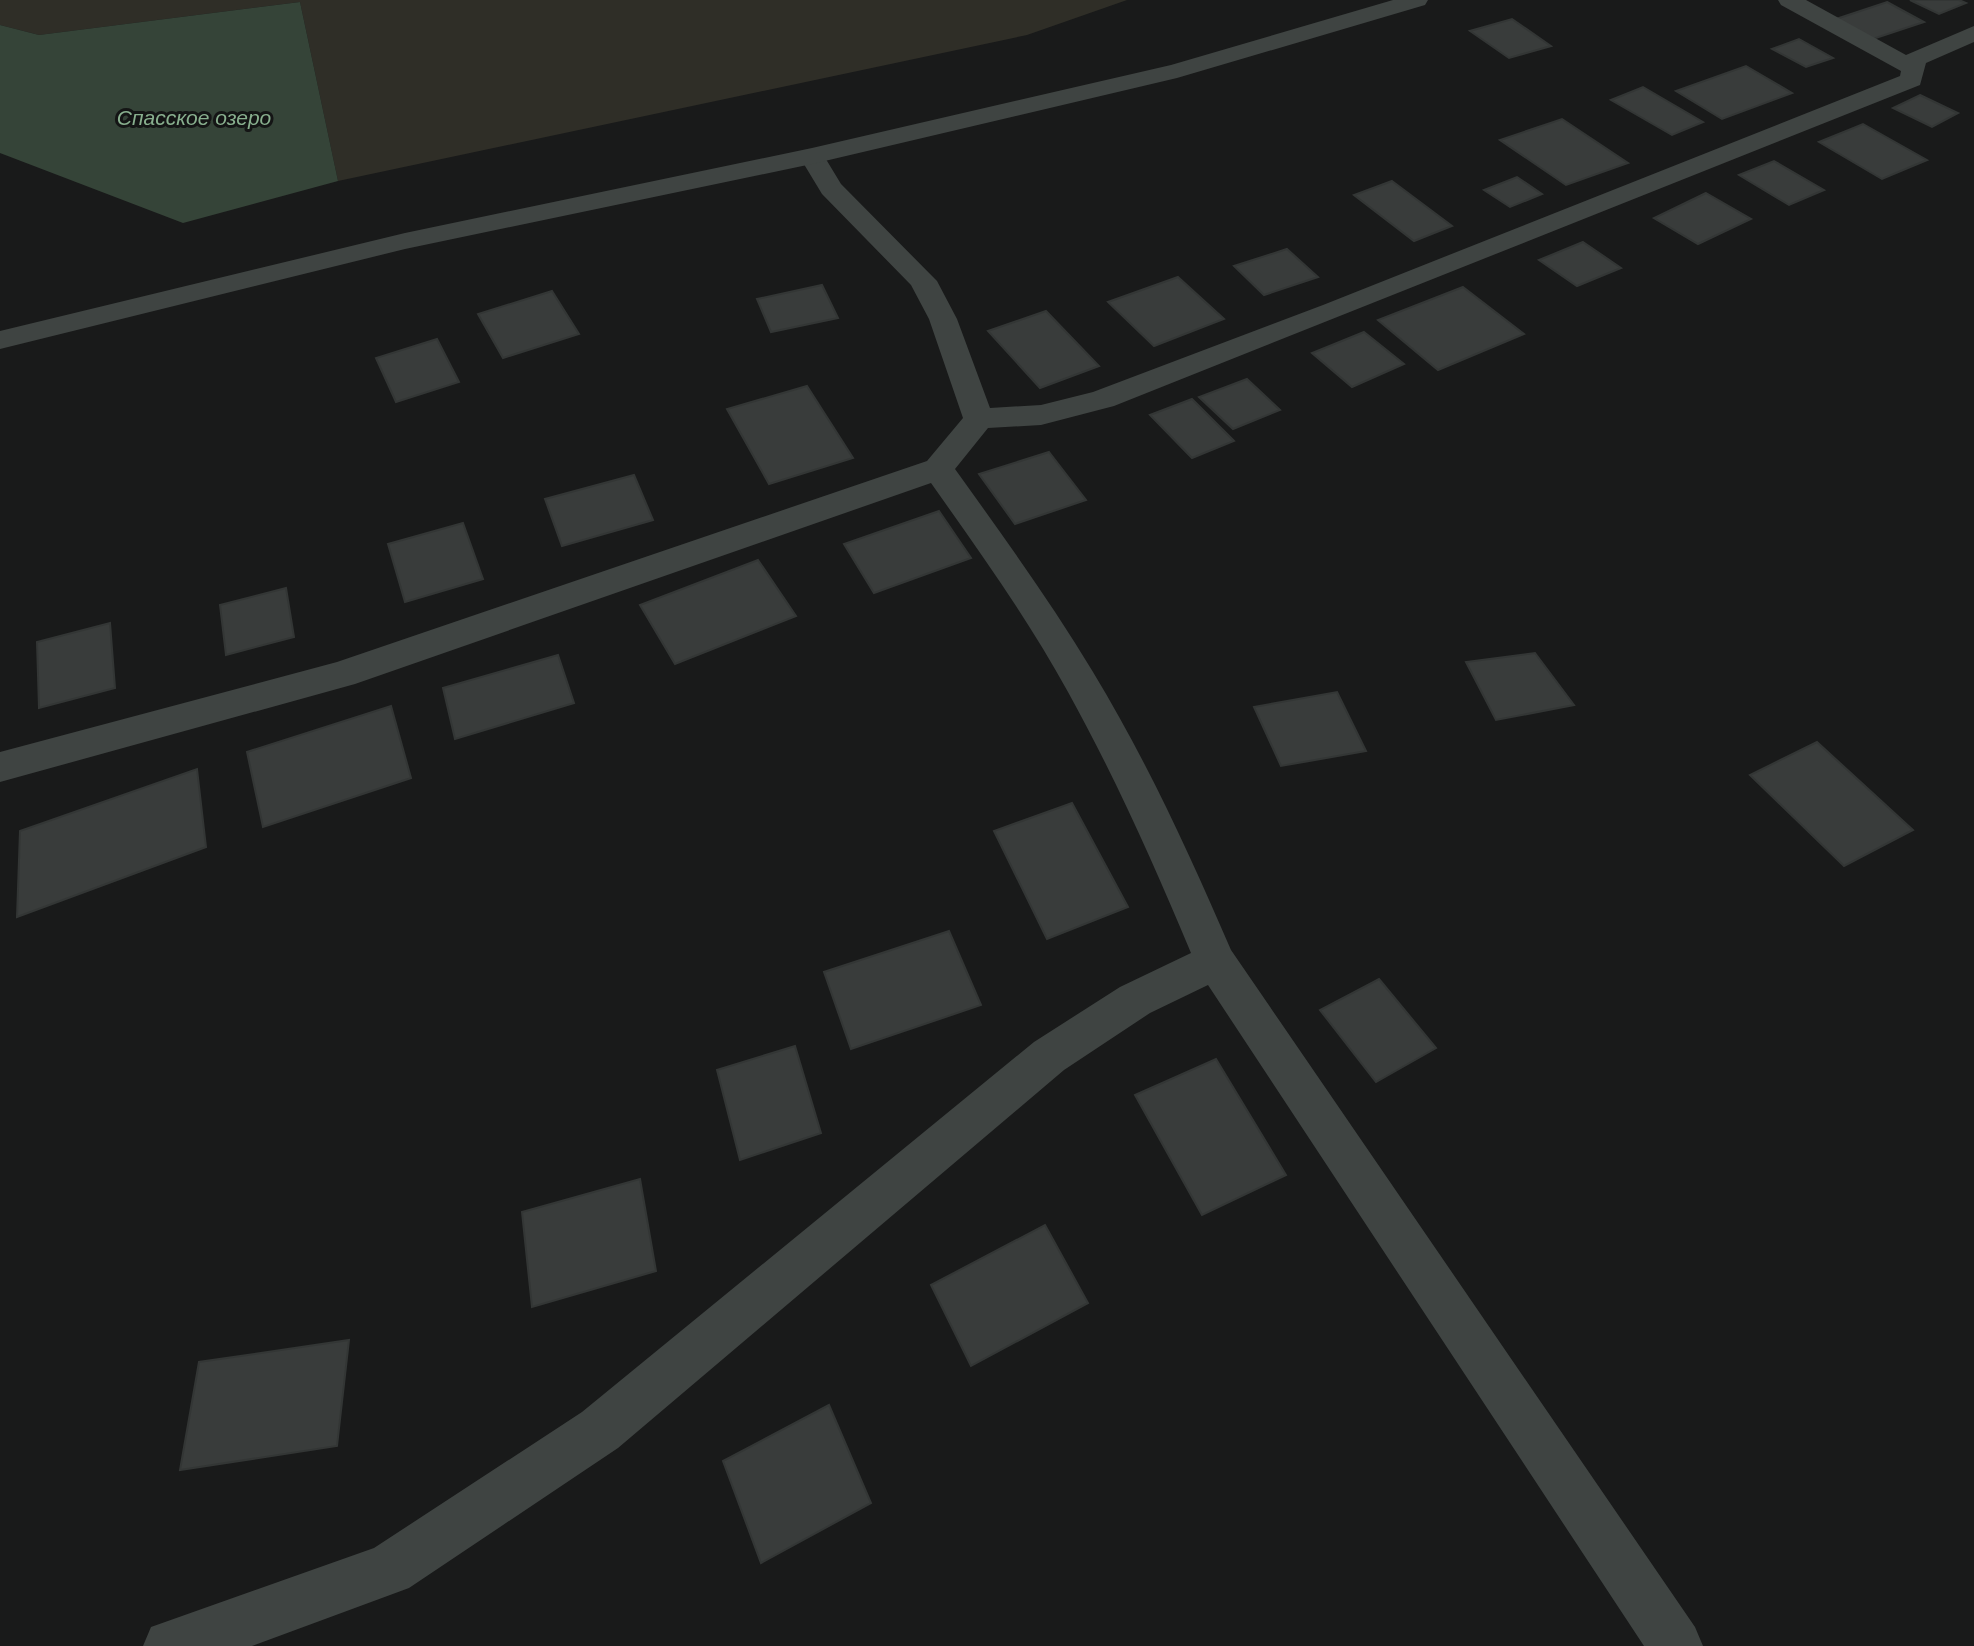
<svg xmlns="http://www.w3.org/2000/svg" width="1974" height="1646" viewBox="0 0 1974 1646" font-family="Arial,sans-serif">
<rect width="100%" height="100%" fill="#191a1a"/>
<path fill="#2f2e27" d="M 0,0 L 1127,0 L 1027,35 L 338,181 L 300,2 L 39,35 L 0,25 Z"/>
<path fill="#354438" d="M 300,2 L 338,181 L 183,223 L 0,153 L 0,25 L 39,35 Z"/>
<g fill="#393c3b" stroke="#333635" stroke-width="2">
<path d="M 1910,0 L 1959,0 L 1966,3 L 1939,14 Z"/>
<path d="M 1887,2 L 1924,22 L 1873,39 L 1836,19 Z"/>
<path d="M 1512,19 L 1551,46 L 1509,58 L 1470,31 Z"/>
<path d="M 1799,39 L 1833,58 L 1806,67 L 1772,49 Z"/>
<path d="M 1746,66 L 1792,93 L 1722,119 L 1676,91 Z"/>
<path d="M 1643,87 L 1703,122 L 1672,135 L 1611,100 Z"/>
<path d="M 1920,95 L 1958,113 L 1932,127 L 1893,108 Z"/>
<path d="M 1562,119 L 1628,163 L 1566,185 L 1500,140 Z"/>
<path d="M 1863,124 L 1927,160 L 1882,179 L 1819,142 Z"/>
<path d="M 1774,161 L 1824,190 L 1789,205 L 1739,175 Z"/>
<path d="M 1517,177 L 1542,194 L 1510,207 L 1484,190 Z"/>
<path d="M 1392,181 L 1452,226 L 1414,241 L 1354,195 Z"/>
<path d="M 1706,193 L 1751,219 L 1698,244 L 1654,218 Z"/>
<path d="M 1583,242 L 1621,268 L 1577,286 L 1539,260 Z"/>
<path d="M 1287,249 L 1318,277 L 1264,295 L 1234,266 Z"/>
<path d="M 1178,277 L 1224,319 L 1154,346 L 1108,302 Z"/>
<path d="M 822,285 L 838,318 L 771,332 L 757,299 Z"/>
<path d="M 1463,287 L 1524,334 L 1438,370 L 1378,320 Z"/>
<path d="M 552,291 L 579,334 L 503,358 L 478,314 Z"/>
<path d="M 1046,311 L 1099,366 L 1040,388 L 988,331 Z"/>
<path d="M 1364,332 L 1404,364 L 1352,387 L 1312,353 Z"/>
<path d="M 437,339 L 459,382 L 396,402 L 376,358 Z"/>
<path d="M 1247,379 L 1280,410 L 1233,429 L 1199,397 Z"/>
<path d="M 807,386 L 853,458 L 769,484 L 727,409 Z"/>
<path d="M 1192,399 L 1234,441 L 1192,458 L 1150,415 Z"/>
<path d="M 1049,452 L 1086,500 L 1015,524 L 979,474 Z"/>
<path d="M 634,475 L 653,520 L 562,546 L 545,499 Z"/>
<path d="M 939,511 L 971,558 L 874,593 L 844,544 Z"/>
<path d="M 463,523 L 483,579 L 405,602 L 388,544 Z"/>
<path d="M 758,560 L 796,616 L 675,664 L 640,605 Z"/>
<path d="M 286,588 L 294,637 L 226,655 L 220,605 Z"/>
<path d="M 110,623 L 115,688 L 39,708 L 37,642 Z"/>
<path d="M 1535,653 L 1574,705 L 1496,720 L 1466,662 Z"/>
<path d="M 558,655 L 574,703 L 455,739 L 443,688 Z"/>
<path d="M 1337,692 L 1366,751 L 1281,766 L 1254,707 Z"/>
<path d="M 391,706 L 411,778 L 263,827 L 247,752 Z"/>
<path d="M 1817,742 L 1913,830 L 1844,866 L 1750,775 Z"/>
<path d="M 197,769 L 206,847 L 17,917 L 20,831 Z"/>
<path d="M 1072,803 L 1128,907 L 1047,939 L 994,831 Z"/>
<path d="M 949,931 L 981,1005 L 851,1049 L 824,972 Z"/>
<path d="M 1379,979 L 1436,1048 L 1376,1082 L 1320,1010 Z"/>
<path d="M 795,1046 L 821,1133 L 740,1160 L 717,1070 Z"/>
<path d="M 1216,1059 L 1286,1175 L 1202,1215 L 1135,1095 Z"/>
<path d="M 640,1179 L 656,1271 L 532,1307 L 522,1212 Z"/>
<path d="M 1045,1225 L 1088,1303 L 971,1366 L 931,1285 Z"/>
<path d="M 349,1340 L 337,1446 L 180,1470 L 199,1362 Z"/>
<path d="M 829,1405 L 871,1503 L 761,1563 L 723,1461 Z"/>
</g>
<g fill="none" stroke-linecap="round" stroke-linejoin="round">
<path fill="#3f4442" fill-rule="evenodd" d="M 1778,0 L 1806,0 L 1906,55 L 1974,26 L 1974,42 L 1926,63 L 1920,85 L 1114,406 L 1041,425 L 988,428 L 955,469 C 1003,536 1051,602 1093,672 C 1147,761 1190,855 1231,950 L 1695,1627 L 1703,1646 L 1644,1646 L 1208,985 L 1150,1013 L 1064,1070 L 618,1448 L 409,1588 L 252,1646 L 143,1646 L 151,1627 L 374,1548 L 582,1412 L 1034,1042 L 1120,987 L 1191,953 C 1154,864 1115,777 1068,692 C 1028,619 979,551 931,483 L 355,684 L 0,782 L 0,752 L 337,662 L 927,461 L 963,418 L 929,319 L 911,285 L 822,194 L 799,156 L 803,151 L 821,151 L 841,184 L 937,281 L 957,319 L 990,408 L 1041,405 L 1093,392 L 1323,305 L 1900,76 L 1901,71 L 1781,5 Z"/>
<path fill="#3f4442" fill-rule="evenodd" d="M 1393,0 L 1428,0 L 1425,5 L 1177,78 L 812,164 L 405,249 L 0,349 L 0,331 L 405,233 L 812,148 L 1171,65 Z"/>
</g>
<g text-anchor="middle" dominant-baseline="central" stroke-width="6" stroke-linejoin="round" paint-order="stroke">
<g font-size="21" font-style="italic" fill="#88af8e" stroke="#141515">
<text x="194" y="117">Спасское озеро</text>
</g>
</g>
</svg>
